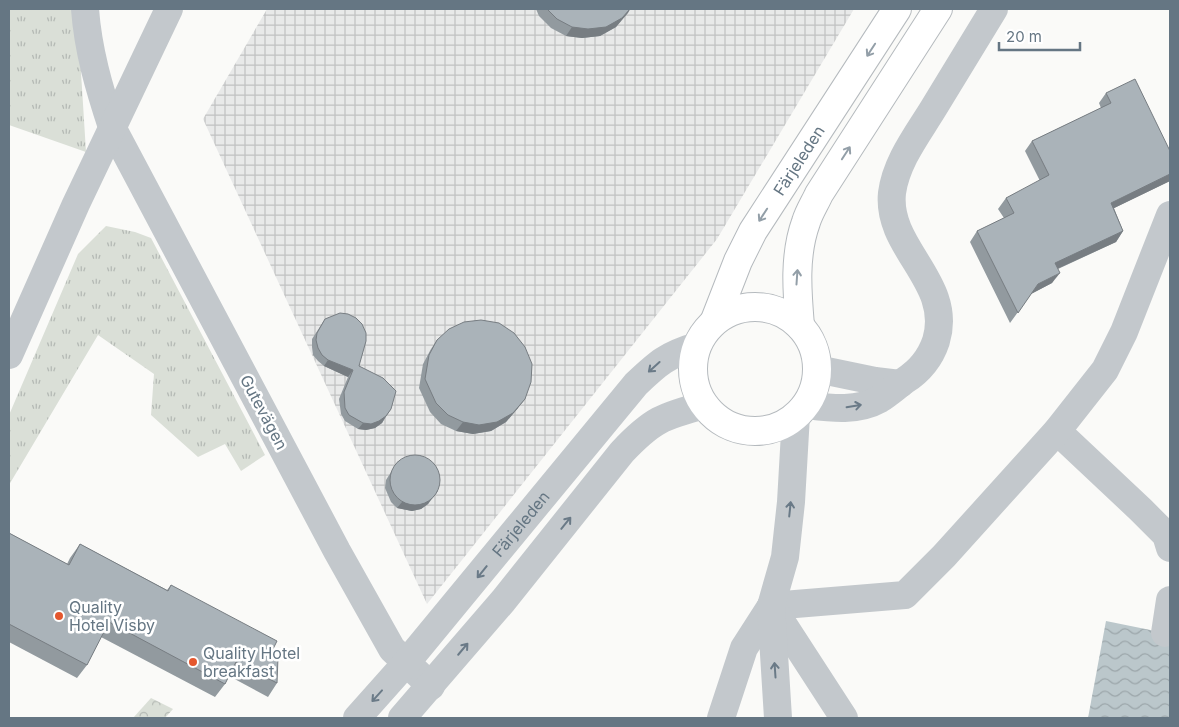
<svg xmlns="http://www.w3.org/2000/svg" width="1179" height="727" viewBox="0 0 1179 727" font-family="Inter,sans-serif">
<defs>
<pattern id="industrial-grid" width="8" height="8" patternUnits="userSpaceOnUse" patternTransform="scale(1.25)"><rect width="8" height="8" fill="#e8e9e9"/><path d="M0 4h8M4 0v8" fill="none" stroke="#c0c1c2"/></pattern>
<pattern id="grass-tufts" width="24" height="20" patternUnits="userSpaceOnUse" patternTransform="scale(1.25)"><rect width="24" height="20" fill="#dadfd7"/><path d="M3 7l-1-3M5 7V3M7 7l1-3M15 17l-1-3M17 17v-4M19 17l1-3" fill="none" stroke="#b4b9b4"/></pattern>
<pattern id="park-crowns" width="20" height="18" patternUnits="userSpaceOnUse" patternTransform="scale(1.25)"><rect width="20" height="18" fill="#dadfd7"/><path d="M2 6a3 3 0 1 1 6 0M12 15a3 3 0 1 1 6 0" fill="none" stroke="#b4b9b4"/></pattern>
<pattern id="water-waves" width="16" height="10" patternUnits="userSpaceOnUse" patternTransform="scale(1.25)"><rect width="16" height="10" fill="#bbc7cb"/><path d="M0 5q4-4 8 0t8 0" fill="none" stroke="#9ca6aa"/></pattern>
</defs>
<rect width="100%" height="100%" fill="#fafaf8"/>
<path fill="url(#industrial-grid)" d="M 267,9 L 854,9 L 717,239 L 427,604 L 203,119 Z"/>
<g fill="url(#grass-tufts)">
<path d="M 9,9 L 77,9 L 86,152 L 9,125 Z"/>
<path d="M 106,226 L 135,232 L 151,238 L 265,455 L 241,471 L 225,444 L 198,457 L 151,415 L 154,374 L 98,335 L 9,485 L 9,415 L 78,254 Z"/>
</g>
<path fill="url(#park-crowns)" d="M 151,698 L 173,709 L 165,718 L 133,718 Z"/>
<path fill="url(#water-waves)" d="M 1106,621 L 1170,634 L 1170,718 L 1088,718 Z"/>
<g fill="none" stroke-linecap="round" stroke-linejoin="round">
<g stroke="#b5babe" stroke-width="30">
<g id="major">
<circle cx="755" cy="369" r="62"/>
<path id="s2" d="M 715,320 L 738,261 L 753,231 L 897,9"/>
<path d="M 800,326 C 797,291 794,255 806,222 C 809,212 815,203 819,194 L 938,9"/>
</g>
</g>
<g stroke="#c3c8cc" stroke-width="28">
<path d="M 85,9 C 88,50 99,88 112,127 L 337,551 L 392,649 L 431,686"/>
<path d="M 9,355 L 76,204 L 169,9"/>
<path d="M 817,369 L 875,381 L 900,384"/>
<path d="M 806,405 C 830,408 857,412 880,399 C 888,394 896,387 904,381 C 920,371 930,359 936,341 C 954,282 886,249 892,193 C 896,162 917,135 933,109 C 953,76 974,42 994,9"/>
<path d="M 1057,431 L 1141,510 L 1166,535 L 1170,548"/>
<path d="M 771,606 L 905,595 L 944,556 L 1057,431 L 1105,370 L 1124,332 L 1170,215"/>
<path d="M 772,607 L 844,718"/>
<path d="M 1165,633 L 1170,600"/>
<path id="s1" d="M 357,718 L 406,663 L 636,384 C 658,363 667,355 697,346"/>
<path d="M 402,718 L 503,601 L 622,452 C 652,420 663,416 705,405"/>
<path d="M 721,718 L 744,648 L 771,606"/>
<path d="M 778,718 L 771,606 L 785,557 L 791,502 L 796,415"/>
</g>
<use href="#major" stroke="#fff" stroke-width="28"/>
</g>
<g fill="#929a9f">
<path d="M 536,9 L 630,9 L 616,27 L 600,36 L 582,38 L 566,36 L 551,28 L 539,16 Z"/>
<path d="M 1106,93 L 1170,151 L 1170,181 L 1114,208 L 1123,231 L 1116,242 L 1058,269 L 1052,283 L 1031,294 L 1010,323 L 970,242 L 977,231 L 1004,218 L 998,209 L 1006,198 L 1040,181 L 1025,151 L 1032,141 L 1101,108 L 1099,103 Z"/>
<path d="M 325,319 L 391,409 L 382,423 L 375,428 L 366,430 L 358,429 L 345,421 L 341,414 L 339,399 L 348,377 L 324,366 L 318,361 L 313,355 L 312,347 L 312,339 Z"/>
<path d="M 437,340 L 518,408 L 506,422 L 491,431 L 473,434 L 456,431 L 441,424 L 430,412 L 419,388 L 423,364 L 431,349 Z"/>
<path d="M 398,461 L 438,491 L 428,504 L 421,509 L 412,511 L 397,508 L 391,502 L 385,488 L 386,480 Z"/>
<path d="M 9,533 L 67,564 L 70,558 L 80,544 L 167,590 L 171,585 L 271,653 L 277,683 L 268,697 L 229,676 L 225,684 L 215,697 L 101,637 L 87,665 L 77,678 L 9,642 Z"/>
</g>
<g fill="#777d82">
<path d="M 630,9 L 628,13 L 616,27 L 600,36 L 582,38 L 566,36 L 572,27 Z"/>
<path d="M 1170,174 L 1170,181 L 1104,213 L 1111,203 Z"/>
<path d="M 1123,231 L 1116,242 L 1048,273 L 1055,263 Z"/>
<path d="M 1060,273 L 1052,283 L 1031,294 L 1038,284 Z"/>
<path d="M 328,360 L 353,370 L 348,377 L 324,366 Z"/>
<path d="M 525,399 L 518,408 L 506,422 L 491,431 L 473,434 L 456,431 L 463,422 Z"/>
<path d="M 386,416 L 382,423 L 375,428 L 366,430 L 358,429 L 363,423 Z"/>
<path d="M 432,498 L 428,504 L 421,509 L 412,511 L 397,508 L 402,502 Z"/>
</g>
<g fill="#aab3b9" stroke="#777d82">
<path d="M 547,9 L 630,9 L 622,18 L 606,27 L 588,29 L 572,27 L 557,19 Z"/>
<path d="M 1135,79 L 1170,151 L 1170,174 L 1111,203 L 1123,231 L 1055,263 L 1060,273 L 1038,284 L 1018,313 L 977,231 L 1014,213 L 1006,198 L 1049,175 L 1032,141 L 1111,103 L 1106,93 Z"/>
<path d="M 340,313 L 348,314 L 356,318 L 362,324 L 366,333 L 366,341 L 359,366 L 383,378 L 396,391 L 391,409 L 386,416 L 379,421 L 371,424 L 363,423 L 349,415 L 345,408 L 344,392 L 353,370 L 328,360 L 322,355 L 318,348 L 316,340 L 317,333 L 325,319 Z"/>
<path d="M 481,320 L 499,323 L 514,333 L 525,347 L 532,364 L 531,382 L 525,399 L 513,413 L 497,422 L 479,425 L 463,422 L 448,415 L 436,403 L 425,379 L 429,355 L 437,340 L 449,329 L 464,322 Z"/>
<circle cx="415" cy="480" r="25"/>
<path d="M 9,533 L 69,565 L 80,544 L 168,591 L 171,585 L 277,641 L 271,653 L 278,657 L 277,683 L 236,662 L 225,684 L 109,622 L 87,665 L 9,624 Z"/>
</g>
<defs><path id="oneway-shaft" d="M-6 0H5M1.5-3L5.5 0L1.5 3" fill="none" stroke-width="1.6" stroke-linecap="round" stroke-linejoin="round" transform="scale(1.25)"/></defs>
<g stroke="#939fa8">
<use href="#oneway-shaft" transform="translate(871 50) rotate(123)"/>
<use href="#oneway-shaft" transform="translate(846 153) rotate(-57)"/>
<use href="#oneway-shaft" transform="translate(763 215) rotate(123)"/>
<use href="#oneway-shaft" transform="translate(797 277) rotate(-86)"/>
</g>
<g stroke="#6a7a87">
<use href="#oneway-shaft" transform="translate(654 367) rotate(138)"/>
<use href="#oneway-shaft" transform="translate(854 406) rotate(-9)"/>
<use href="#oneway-shaft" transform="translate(790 509) rotate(-84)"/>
<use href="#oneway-shaft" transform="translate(566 523) rotate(-51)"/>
<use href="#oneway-shaft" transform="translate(482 572) rotate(129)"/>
<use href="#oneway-shaft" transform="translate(463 649) rotate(-50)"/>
<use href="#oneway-shaft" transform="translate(775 670) rotate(-94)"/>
<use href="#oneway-shaft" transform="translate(377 696) rotate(132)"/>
</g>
<g fill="#e4572e" stroke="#fff" stroke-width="2">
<circle cx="59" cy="616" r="5"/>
<circle cx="193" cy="662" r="5"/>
</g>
<g text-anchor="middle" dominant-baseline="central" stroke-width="5" stroke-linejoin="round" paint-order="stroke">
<g font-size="16" fill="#657683" stroke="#fff">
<text stroke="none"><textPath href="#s2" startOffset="181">Färjeleden</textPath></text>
<text transform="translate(264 412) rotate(62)">Gutevägen</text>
<text stroke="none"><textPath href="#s1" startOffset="254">Färjeleden</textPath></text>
</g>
<g font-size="16" fill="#657683" stroke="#fff" text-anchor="start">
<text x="69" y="607">Quality<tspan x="69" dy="18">Hotel Visby</tspan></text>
<text x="203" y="653">Quality Hotel<tspan x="203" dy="18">breakfast</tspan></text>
</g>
</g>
<rect width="1179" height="727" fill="none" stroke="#657683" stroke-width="20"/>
<path d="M999 42v8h81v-8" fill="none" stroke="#657683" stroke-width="2.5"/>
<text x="1006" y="42" font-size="15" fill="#657683" stroke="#ffffff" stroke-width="4" paint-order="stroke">20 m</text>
</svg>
